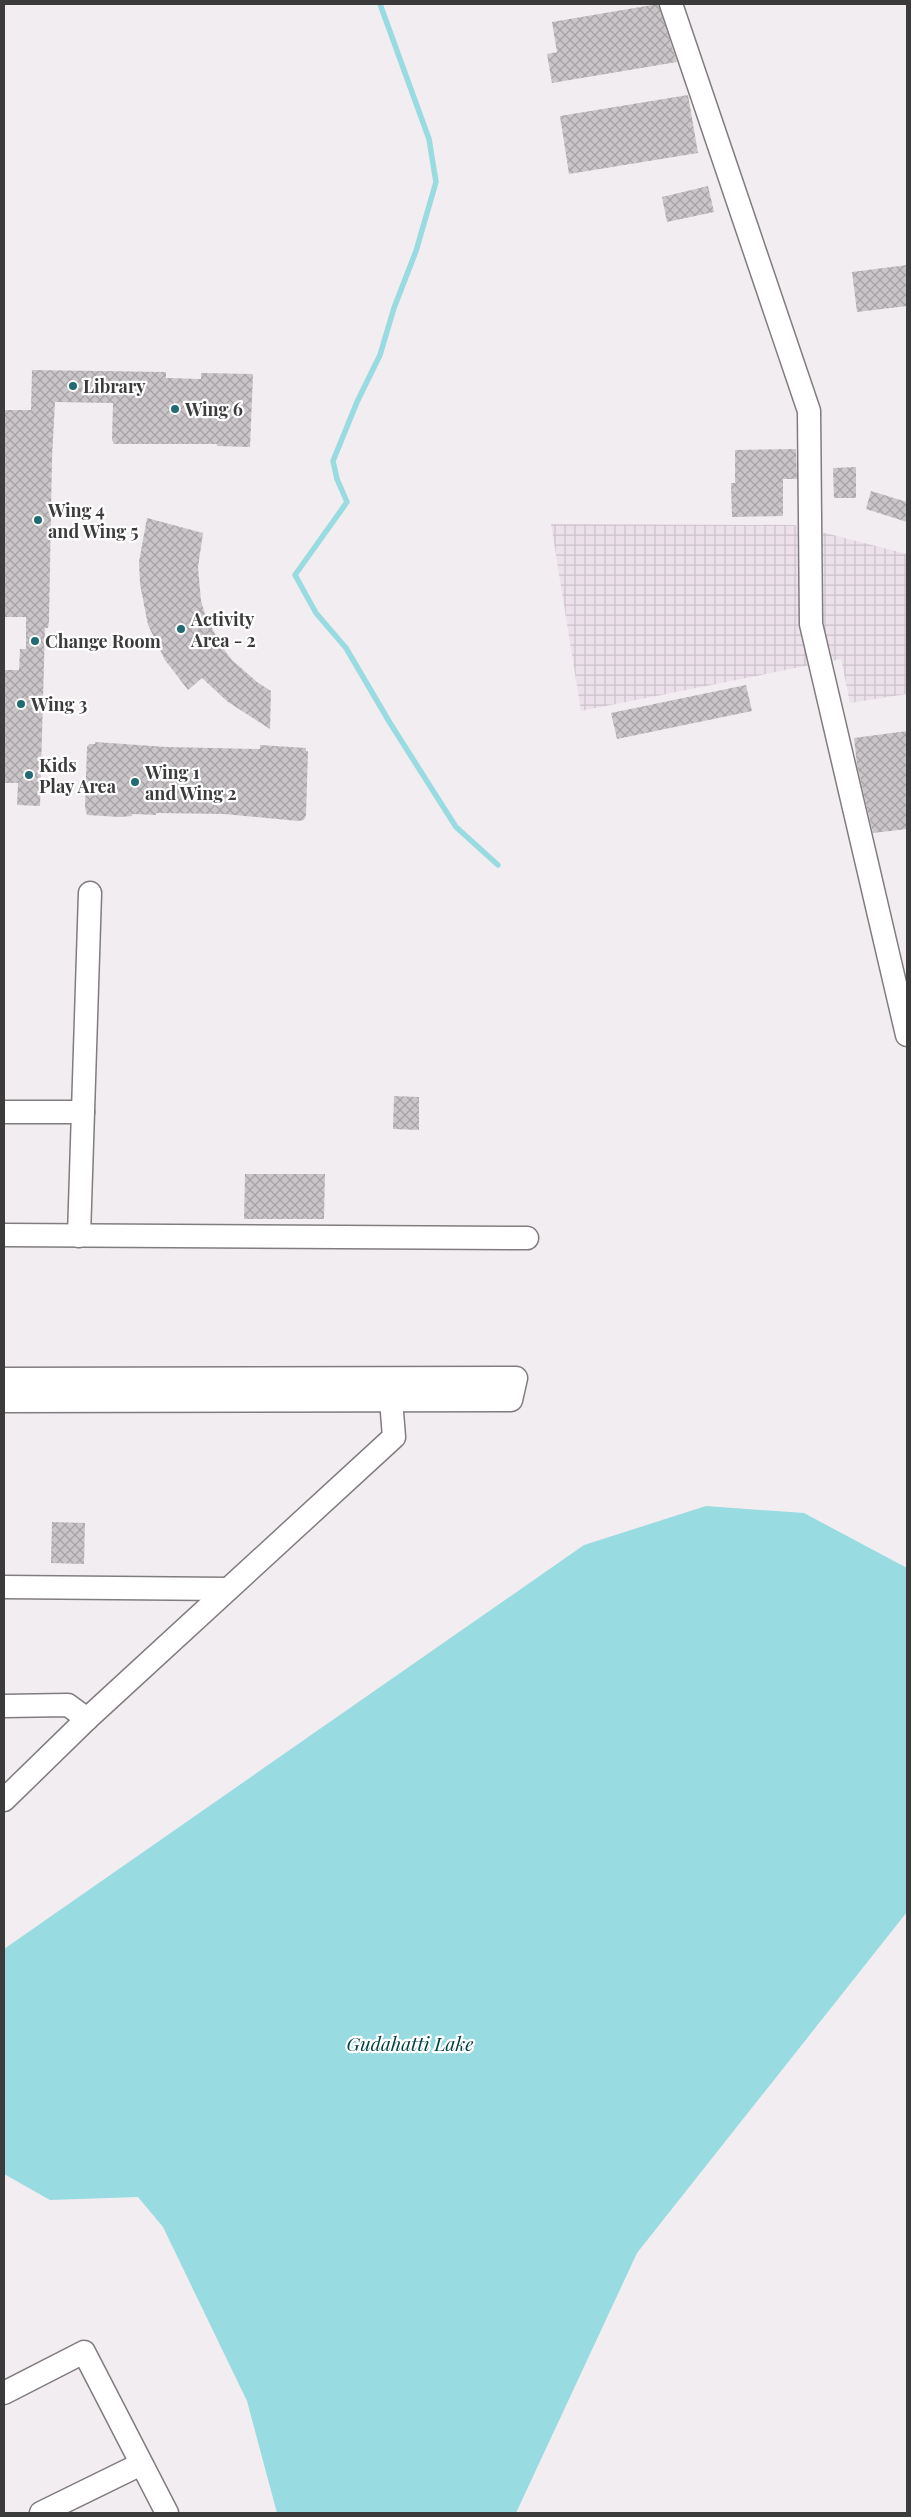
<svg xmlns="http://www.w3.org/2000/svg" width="911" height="2517" viewBox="0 0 911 2517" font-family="'Playfair Display',serif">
<defs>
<pattern id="industrial-grid" width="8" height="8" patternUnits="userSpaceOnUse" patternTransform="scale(1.25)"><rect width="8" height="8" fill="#ece1eb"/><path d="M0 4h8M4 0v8" fill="none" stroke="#cbc2ca"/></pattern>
<pattern id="building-cross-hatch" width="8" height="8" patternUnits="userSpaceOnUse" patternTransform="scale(1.25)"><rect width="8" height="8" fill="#cac5c9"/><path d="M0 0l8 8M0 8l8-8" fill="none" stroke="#a5a1a4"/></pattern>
</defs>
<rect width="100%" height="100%" fill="#f2edf1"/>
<path fill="url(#industrial-grid)" d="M 551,524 L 794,525 L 907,554 L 907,694 L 850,703 L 841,659 L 581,711 Z"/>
<path fill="#98dce2" d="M 706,1506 L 804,1513 L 907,1568 L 907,1912 L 637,2253 L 516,2513 L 277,2513 L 247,2401 L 163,2227 L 138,2197 L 50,2200 L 4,2174 L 4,1949 L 584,1545 Z"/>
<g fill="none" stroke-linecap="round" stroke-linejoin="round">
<path stroke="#98dce2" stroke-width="5.5" d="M 380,4 L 429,139 L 436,182 L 416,251 L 394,308 L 380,355 L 357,402 L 333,461 L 337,479 L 347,502 L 295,575 L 316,613 L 346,648 L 390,723 L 456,827 L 498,865"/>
</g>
<g fill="url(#building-cross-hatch)">
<path d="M 658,4 L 677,62 L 552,83 L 547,54 L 557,52 L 552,22 Z"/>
<path d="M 688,95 L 698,153 L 569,174 L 560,116 Z"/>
<path d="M 708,186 L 714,212 L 667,222 L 662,197 Z"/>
<path d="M 907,265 L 907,306 L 857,312 L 852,272 Z"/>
<path d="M 32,370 L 166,372 L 166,378 L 201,379 L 201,373 L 253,374 L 250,447 L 217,446 L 217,444 L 114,444 L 112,440 L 113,403 L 55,402 L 52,458 L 49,621 L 48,628 L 45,628 L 40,806 L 17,805 L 18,783 L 4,783 L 4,670 L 19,670 L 20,649 L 26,649 L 26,617 L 4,617 L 4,410 L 31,410 Z"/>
<path d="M 796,449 L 797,479 L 783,479 L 783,516 L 732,517 L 731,483 L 735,483 L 735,450 Z"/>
<path d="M 856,467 L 856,498 L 834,498 L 833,468 Z"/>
<path d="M 871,491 L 907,502 L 907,522 L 866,509 Z"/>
<path d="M 147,518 L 203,533 L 198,567 L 201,601 L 206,617 L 222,647 L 232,660 L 257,682 L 271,691 L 270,729 L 228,702 L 202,678 L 188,690 L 165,660 L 148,625 L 140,584 L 139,562 Z"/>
<path d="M 746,685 L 752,711 L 617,739 L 611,713 Z"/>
<path d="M 907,731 L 907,829 L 873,833 L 857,765 L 854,738 Z"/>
<path d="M 95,742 L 167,747 L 260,749 L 260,745 L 306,748 L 306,751 L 308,751 L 306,815 L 304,820 L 298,821 L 224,814 L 156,813 L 156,815 L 132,814 L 132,816 L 120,817 L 87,815 L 85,807 L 87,747 L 89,744 L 95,744 Z"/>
<path d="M 394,1096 L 419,1097 L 419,1130 L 393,1129 Z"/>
<path d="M 245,1174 L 325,1174 L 324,1219 L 244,1219 Z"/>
<path d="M 52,1522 L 85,1523 L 84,1564 L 51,1563 Z"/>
</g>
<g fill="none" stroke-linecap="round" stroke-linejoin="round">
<g stroke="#807c80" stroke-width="25">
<g id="minor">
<path d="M 671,4 L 809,411 L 811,624 L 907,1035"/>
<path d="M 4,1112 L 83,1112"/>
<path d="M 4,1235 L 527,1238"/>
<path d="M 79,1236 L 90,893"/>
<path d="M 4,1379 L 516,1378 L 511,1400 L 4,1401"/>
<path d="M 4,1587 L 228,1589"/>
<path d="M 4,1706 L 68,1705 L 87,1719"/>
<path d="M 4,1800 L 87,1719 L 394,1437 L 391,1400"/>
<path d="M 4,2393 L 84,2352 L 167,2513"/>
<path d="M 41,2513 L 141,2464"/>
</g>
</g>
<use href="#minor" stroke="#fff" stroke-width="22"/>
</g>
<g fill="#216c73" stroke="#fff" stroke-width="2">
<circle cx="73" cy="386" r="5"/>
<circle cx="175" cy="409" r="5"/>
<circle cx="38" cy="520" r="5"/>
<circle cx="181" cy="629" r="5"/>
<circle cx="35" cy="641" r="5"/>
<circle cx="21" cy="704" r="5"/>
<circle cx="29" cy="775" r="5"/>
<circle cx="135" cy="782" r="5"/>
</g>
<g text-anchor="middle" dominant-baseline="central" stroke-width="4.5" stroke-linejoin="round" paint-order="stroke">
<g font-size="18" font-weight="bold" fill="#3c3b3c" stroke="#fff" text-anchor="start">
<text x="83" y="386">Library</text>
<text x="185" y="409">Wing 6</text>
<text x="48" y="510">Wing 4<tspan x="48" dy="21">and Wing 5</tspan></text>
<text x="191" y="619">Activity<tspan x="191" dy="21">Area - 2</tspan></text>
<text x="45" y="641">Change Room</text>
<text x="31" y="704">Wing 3</text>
<text x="39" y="765">Kids<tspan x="39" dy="21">Play Area</tspan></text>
<text x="145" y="772">Wing 1<tspan x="145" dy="21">and Wing 2</tspan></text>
</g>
<g font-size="19" font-style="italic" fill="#004145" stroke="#fff">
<text x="410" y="2043">Gudahatti Lake</text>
</g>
</g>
<rect width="911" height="2517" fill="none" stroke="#3c3b3c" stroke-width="10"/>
</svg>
